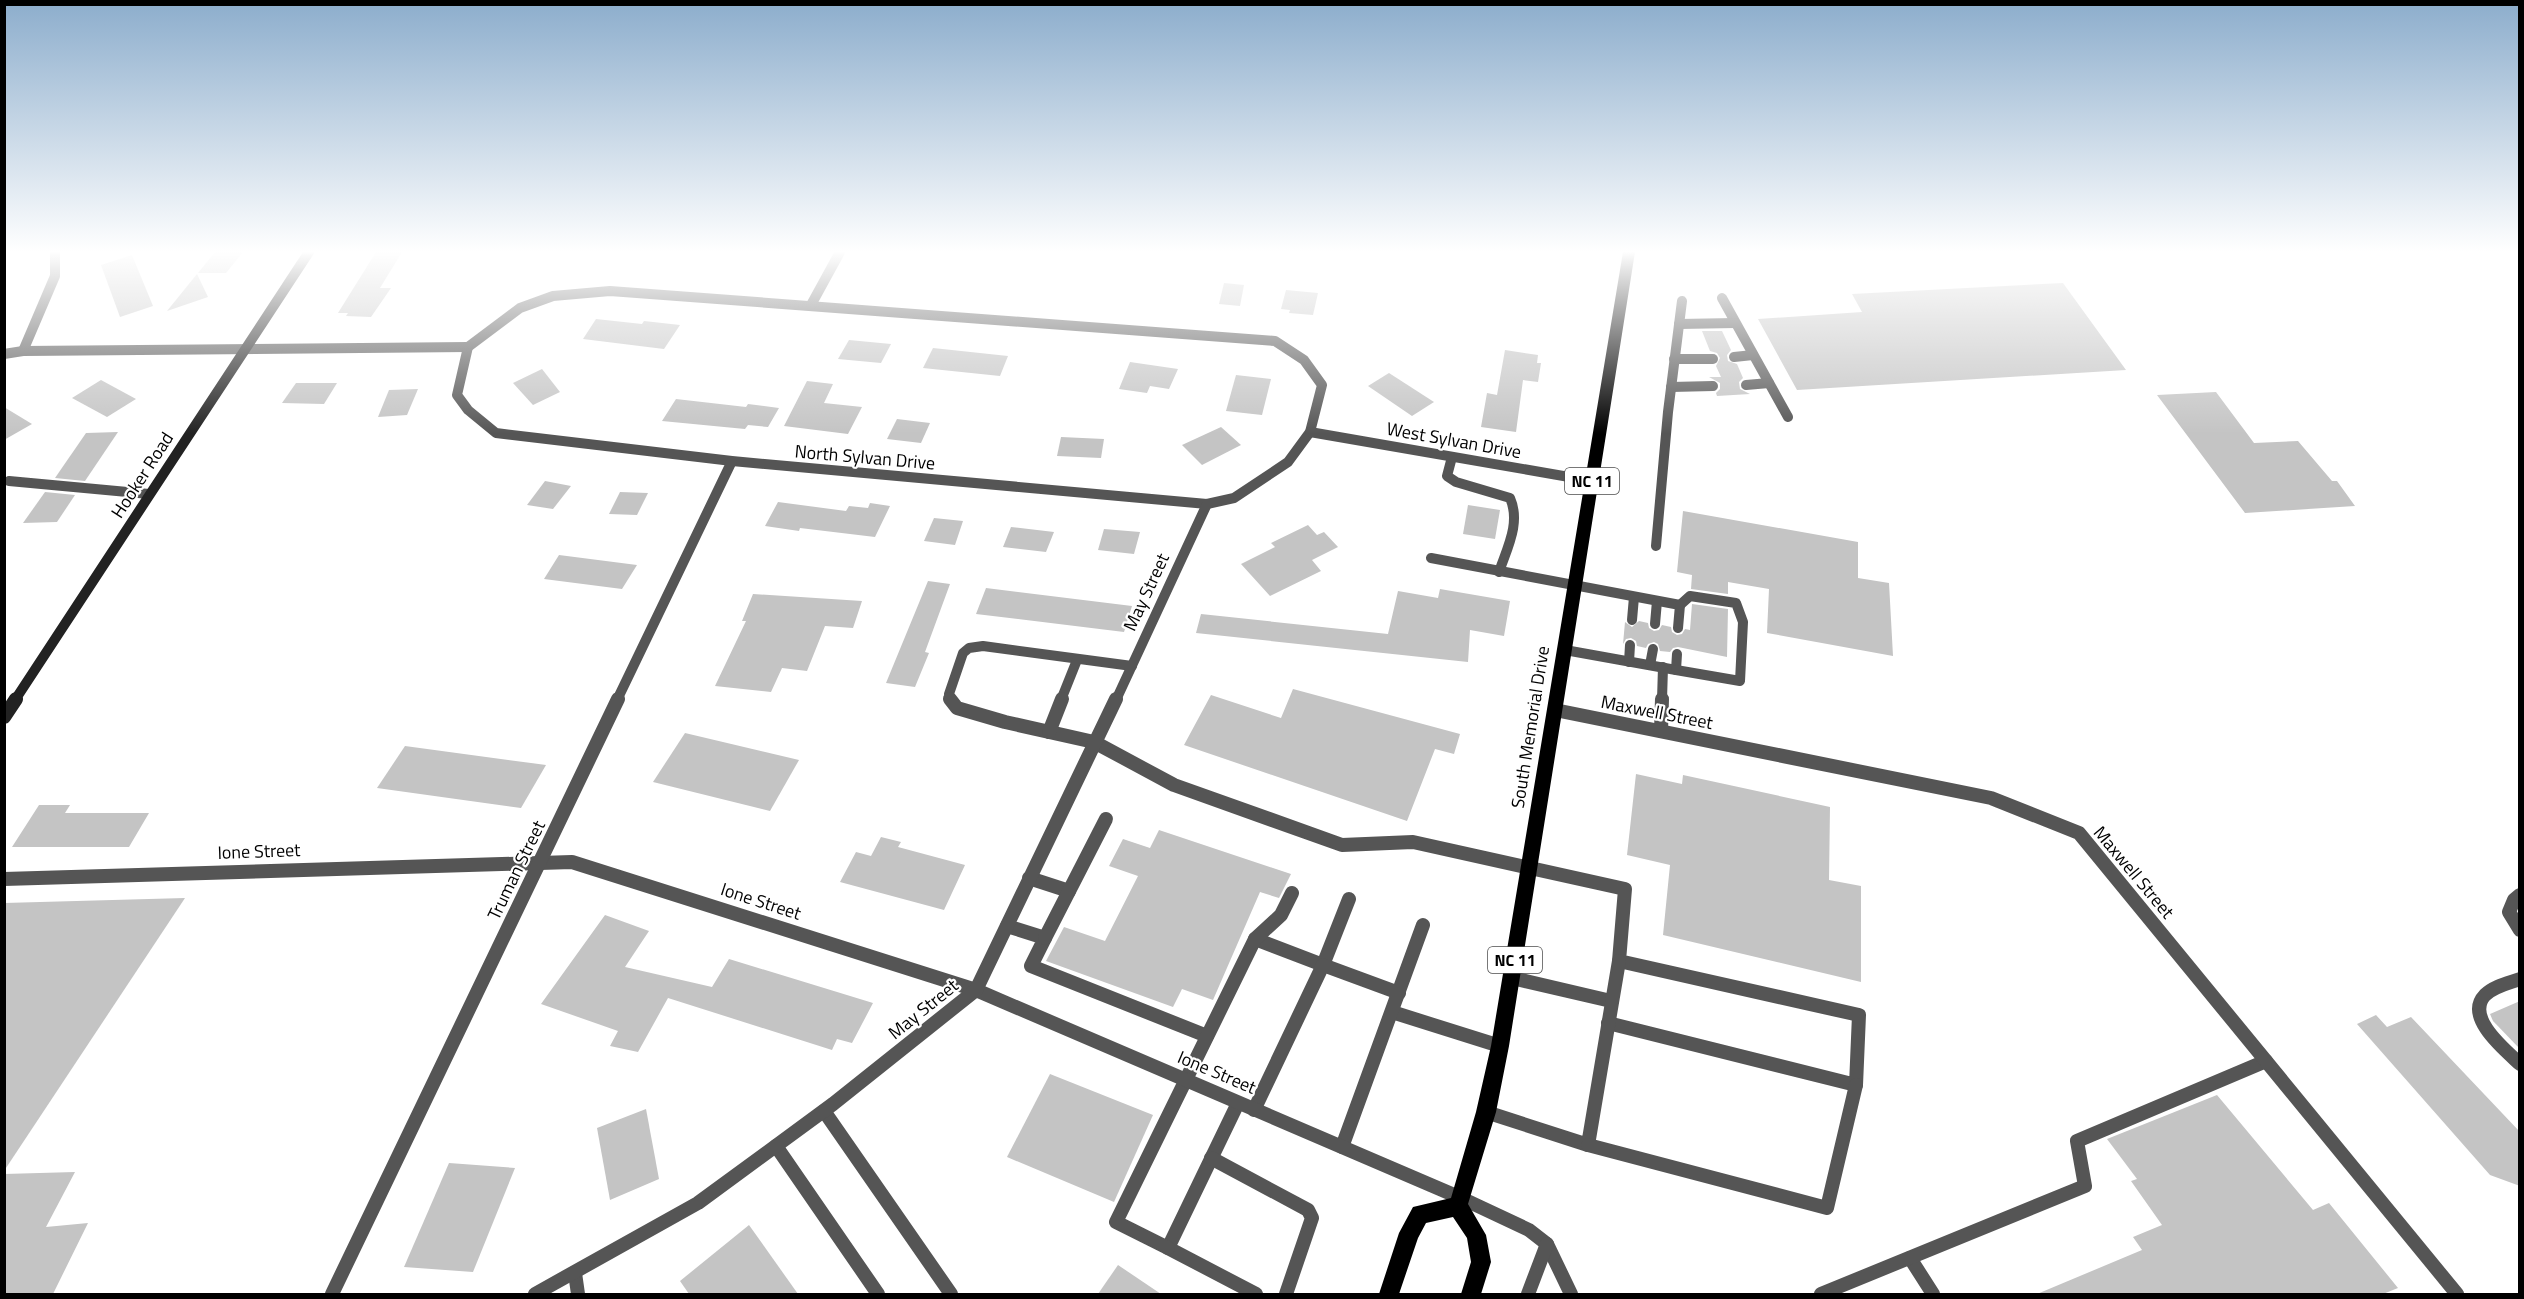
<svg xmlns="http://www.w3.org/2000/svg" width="2524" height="1299" viewBox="0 0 2524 1299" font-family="'Titillium Web',sans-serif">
<rect width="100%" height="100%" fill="#fff"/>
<g fill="#c4c4c4">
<path d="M 215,252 L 243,252 L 226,273 L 198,273 Z"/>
<path d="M 376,252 L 402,252 L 380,288 L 391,288 L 371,317 L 346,316 L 348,313 L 338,313 Z"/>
<path d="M 132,255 L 153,306 L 120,317 L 101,265 Z"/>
<path d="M 197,274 L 208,297 L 167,311 Z"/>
<path d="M 1224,283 L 1244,285 L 1240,306 L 1219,304 Z"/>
<path d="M 2063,283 L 2126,370 L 1797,390 L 1758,319 L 1862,312 L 1852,294 Z"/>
<path d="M 1286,290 L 1318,293 L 1313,315 L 1289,313 L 1290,310 L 1281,309 Z"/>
<path d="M 596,319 L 642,324 L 644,321 L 680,325 L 664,349 L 583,339 Z"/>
<path d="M 1702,331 L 1722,331 L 1731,350 L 1727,355 L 1728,361 L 1737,364 L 1743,378 L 1739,382 L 1740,389 L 1750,394 L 1717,396 L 1716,393 L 1720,389 L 1720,383 L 1709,377 L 1721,377 L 1716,366 L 1720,358 L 1717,353 L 1710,351 Z"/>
<path d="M 849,340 L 891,344 L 881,363 L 838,359 Z"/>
<path d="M 933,348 L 1008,356 L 1000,376 L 923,368 Z"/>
<path d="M 1505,350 L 1538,355 L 1537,363 L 1541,363 L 1538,382 L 1523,380 L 1516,432 L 1481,427 L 1487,393 L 1497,395 Z"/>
<path d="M 1130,362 L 1178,369 L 1169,389 L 1150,386 L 1147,393 L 1119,389 Z"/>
<path d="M 542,369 L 560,392 L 533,405 L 513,383 Z"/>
<path d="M 1389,373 L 1434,402 L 1412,416 L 1368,386 Z"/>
<path d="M 1236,375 L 1271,379 L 1262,415 L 1226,411 Z"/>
<path d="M 101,380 L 136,399 L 107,417 L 72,398 Z"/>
<path d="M 807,381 L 833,384 L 824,403 L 862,407 L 848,434 L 784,426 Z"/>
<path d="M 296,383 L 337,383 L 324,404 L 282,403 Z"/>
<path d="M 418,389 L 407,415 L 378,417 L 389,390 Z"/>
<path d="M 2216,392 L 2254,443 L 2298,441 L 2332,481 L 2337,481 L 2355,506 L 2245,513 L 2157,395 Z"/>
<path d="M 676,399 L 746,407 L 748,404 L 779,408 L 768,427 L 748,425 L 745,429 L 662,421 Z"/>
<path d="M 4,407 L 32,424 L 4,440 Z"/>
<path d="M 897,419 L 930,423 L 921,443 L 887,439 Z"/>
<path d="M 1221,427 L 1241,445 L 1202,465 L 1182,445 Z"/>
<path d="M 118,432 L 85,481 L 55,478 L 86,433 Z"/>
<path d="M 1061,437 L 1104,439 L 1101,458 L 1057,456 Z"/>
<path d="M 545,481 L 571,486 L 553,509 L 527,505 Z"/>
<path d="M 45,492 L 75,495 L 57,522 L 23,523 Z"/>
<path d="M 620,492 L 648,493 L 637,515 L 609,514 Z"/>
<path d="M 778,502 L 846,511 L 849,506 L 868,508 L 870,503 L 890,506 L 875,537 L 800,528 L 799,531 L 765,526 Z"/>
<path d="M 1468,505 L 1500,510 L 1495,539 L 1463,534 Z"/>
<path d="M 1683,511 L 1858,542 L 1858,578 L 1889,583 L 1893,656 L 1767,633 L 1769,589 L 1728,582 L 1728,594 L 1691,589 L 1692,575 L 1677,572 Z"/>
<path d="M 934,518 L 963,521 L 955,545 L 924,541 Z"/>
<path d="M 1308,525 L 1317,535 L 1324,532 L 1338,547 L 1312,560 L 1321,571 L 1270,596 L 1241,564 L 1275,547 L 1271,543 Z"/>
<path d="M 1011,527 L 1054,532 L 1046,552 L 1003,547 Z"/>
<path d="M 1104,529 L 1140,532 L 1134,554 L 1098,550 Z"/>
<path d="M 559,555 L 637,565 L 622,589 L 544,579 Z"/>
<path d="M 928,581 L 950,584 L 925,652 L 929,653 L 915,687 L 886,683 Z"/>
<path d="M 986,588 L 1132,606 L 1124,632 L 976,614 Z"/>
<path d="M 1440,589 L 1510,601 L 1504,636 L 1470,630 L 1468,662 L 1196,633 L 1201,614 L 1388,634 L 1398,591 L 1438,598 Z"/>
<path d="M 753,594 L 862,601 L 853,628 L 825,626 L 807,671 L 782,668 L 771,692 L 715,686 L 746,621 L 742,621 Z"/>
<path d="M 1692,604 L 1728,609 L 1727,657 L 1678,647 L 1673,648 L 1670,652 L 1660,651 L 1658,644 L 1654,642 L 1648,644 L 1646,648 L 1637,646 L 1636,641 L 1631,638 L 1626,639 L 1623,644 L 1625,622 L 1632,627 L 1639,621 L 1648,623 L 1649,628 L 1654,631 L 1659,630 L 1662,625 L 1671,627 L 1672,632 L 1677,635 L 1682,634 L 1685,629 L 1690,630 Z"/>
<path d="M 1293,689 L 1460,734 L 1454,754 L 1435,749 L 1407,821 L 1184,745 L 1211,695 L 1281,718 Z"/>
<path d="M 685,733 L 799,760 L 770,811 L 653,782 Z"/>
<path d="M 405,746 L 546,765 L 521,808 L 377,788 Z"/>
<path d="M 1636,774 L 1682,784 L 1683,775 L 1830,807 L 1829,880 L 1861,886 L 1861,982 L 1663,935 L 1670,865 L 1627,855 Z"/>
<path d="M 39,805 L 70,805 L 65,813 L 149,813 L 129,847 L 12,847 Z"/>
<path d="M 1159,830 L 1291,874 L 1279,898 L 1260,892 L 1213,1000 L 1182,989 L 1173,1007 L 1046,961 L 1064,927 L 1105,941 L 1138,876 L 1109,866 L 1123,839 L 1150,848 Z"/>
<path d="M 881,837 L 901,842 L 898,847 L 965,865 L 944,910 L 840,882 L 856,852 L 871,856 Z"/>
<path d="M 185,898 L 4,1171 L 4,903 Z"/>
<path d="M 605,915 L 649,931 L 625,967 L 712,987 L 729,959 L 873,1003 L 852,1043 L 837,1039 L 832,1050 L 668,998 L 638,1052 L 610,1046 L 618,1031 L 541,1004 Z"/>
<path d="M 2520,1001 L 2520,1049 L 2493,1021 L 2490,1014 Z"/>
<path d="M 2376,1015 L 2387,1027 L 2411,1017 L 2520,1132 L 2520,1186 L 2490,1175 L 2357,1024 Z"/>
<path d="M 1050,1074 L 1153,1115 L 1114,1202 L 1007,1157 Z"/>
<path d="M 2217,1095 L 2313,1210 L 2329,1203 L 2398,1288 L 2383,1294 L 2037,1294 L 2142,1250 L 2133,1237 L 2162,1225 L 2131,1181 L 2137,1179 L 2107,1139 Z"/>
<path d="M 646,1109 L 659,1179 L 610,1200 L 597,1128 Z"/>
<path d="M 449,1163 L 515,1168 L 473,1272 L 404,1267 Z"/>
<path d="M 75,1172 L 46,1227 L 88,1223 L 53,1294 L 4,1294 L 4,1174 Z"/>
<path d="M 749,1225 L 798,1294 L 689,1294 L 680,1281 Z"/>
<path d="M 1118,1265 L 1161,1294 L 1098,1294 Z"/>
</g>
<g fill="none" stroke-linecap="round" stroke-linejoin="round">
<g stroke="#555" stroke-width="10">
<path d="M 1722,298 L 1788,417"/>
<path d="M 1679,324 L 1735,323"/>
<path d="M 1734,357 L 1753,355"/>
<path d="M 1674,359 L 1713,359"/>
<path d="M 1746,385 L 1769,383"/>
<path d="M 1671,387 L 1713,386"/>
<path d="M 1452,457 L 1447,476 L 1456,482 L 1510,498 C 1521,523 1507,548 1499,572"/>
<path d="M 9,481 L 149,494"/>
<path d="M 1656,546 L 1668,412 L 1682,301"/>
<path d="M 1431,558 L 1680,605 L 1678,628"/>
<path d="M 1632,620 L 1634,597"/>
<path d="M 1655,624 L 1657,601"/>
<path d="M 1565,650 L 1676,670 L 1677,654"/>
<path d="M 1629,662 L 1630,645"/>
<path d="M 1650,665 L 1653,649"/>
<path d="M 1676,670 L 1740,681 L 1743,622 L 1736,603 L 1690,596 L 1680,605"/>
<path d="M 951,700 L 949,694 L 963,653 L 969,648 L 983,646 L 1132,666"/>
<path d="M 1061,700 L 1077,660"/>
<path d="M 1662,700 L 1663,667"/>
</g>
<g stroke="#555" stroke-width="14">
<path d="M 950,699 L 957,708 L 1005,722 L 1094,742 L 1174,785 L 1342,845 L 1413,842 L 1625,889 L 1619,961 L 1859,1015 L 1856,1085 L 1608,1023"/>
<path d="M 1661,731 L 1662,699"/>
<path d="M 1049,732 L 1062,699"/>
<path d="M 1029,878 L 1069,891"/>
<path d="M 2520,895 L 2514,900 L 2509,912 L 2520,930"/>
<path d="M 1007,926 L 1045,938 L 1031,966 L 1207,1036"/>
<path d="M 1045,938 L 1106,819"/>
<path d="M 1255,939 L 1323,965 L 1349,899"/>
<path d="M 1512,978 L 1611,1001"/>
<path d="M 2520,979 C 2509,983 2494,986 2485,995 C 2464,1017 2505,1050 2520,1064"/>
<path d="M 1392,1012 L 1500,1046"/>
<path d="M 1238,1103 L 1168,1248 L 1256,1294"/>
<path d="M 1254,1110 L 1323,965 L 1399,993"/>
<path d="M 824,1111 L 951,1294"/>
<path d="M 1486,1112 L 1588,1145 L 1619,961"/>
<path d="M 1588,1145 L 1827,1208 L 1856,1085"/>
<path d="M 776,1146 L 878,1294"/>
<path d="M 1342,1147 L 1423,925"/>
<path d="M 1211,1158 L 1308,1210 L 1312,1218 L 1286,1294"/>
<path d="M 1461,1198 L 1529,1230 L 1547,1244 L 1571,1294"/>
<path d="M 1168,1248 L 1116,1222 L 1255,939 L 1281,915 L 1292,893"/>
<path d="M 1910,1258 L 1933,1294"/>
<path d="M 575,1273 L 578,1294"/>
<path d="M 1528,1294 L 1547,1244"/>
<path d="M 1821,1294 L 2085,1186 L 2077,1141 L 2266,1061"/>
</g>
<g stroke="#555" stroke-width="10">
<path d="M 610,291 L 1275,341 L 1304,360 L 1322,385 L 1310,432 L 1288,462 L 1234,498 L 1207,504 L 732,461 L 496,433 L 468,410 L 457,395 L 468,347 L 520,308 L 553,296 Z"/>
<path d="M 811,305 L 840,252"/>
<path d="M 23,351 L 55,276 L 55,252"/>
<path d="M 4,354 L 23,351 L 468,347"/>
<path d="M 1310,432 L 1592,481"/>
<path d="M 617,700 L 732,461"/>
<path d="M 1116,700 L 1207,504"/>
</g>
<g stroke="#555" stroke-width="14">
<path d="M 1555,710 L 1991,798 L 2079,833 L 2457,1294"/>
<path d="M 4,879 L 572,862 L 976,990 L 1461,1198"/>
<path d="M 332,1294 L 618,699"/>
<path d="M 535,1294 L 698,1203 L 833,1104 L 976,990 L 1116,699"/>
</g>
<path stroke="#222" stroke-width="10" d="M 15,700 L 309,252"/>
<path stroke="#222" stroke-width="14" d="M 4,717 L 16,699"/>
<path fill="#000" fill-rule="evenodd" d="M 1623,252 L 1635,252 L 1509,1046 L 1496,1112 L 1468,1204 L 1486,1235 L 1491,1262 L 1481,1294 L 1461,1294 L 1471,1262 L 1467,1238 L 1453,1217 L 1426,1223 L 1418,1238 L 1399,1294 L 1379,1294 L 1399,1233 L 1413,1207 L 1451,1198 L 1476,1112 L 1491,1046 Z"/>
</g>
<linearGradient id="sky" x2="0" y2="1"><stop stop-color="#8cadcc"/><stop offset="0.58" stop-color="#fff"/><stop offset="1" stop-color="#fff" stop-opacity="0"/></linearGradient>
<rect width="2524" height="434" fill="url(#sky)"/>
<g text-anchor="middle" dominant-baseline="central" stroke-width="4.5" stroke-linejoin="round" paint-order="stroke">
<g fill="#fff" stroke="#4c4c4c" stroke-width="1.5">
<rect x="1565" y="468" width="54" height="26" rx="4.5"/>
<rect x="1488" y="947" width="54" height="26" rx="4.5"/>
</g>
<g font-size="16" font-weight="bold" fill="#000">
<text x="1592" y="481">NC 11</text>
<text x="1515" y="960">NC 11</text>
</g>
<g font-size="18" fill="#000" stroke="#fff">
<text transform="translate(1454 440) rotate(10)">West Sylvan Drive</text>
<text transform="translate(865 457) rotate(5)">North Sylvan Drive</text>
<text transform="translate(142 475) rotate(-57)">Hooker Road</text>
<text transform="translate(1146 592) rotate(-65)">May Street</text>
<text transform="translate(1657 712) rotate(11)">Maxwell Street</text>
<text transform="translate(1530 727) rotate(-81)">South Memorial Drive</text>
<text transform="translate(259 851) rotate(-2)">Ione Street</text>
<text transform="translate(516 870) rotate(-64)">Truman Street</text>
<text transform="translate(2134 872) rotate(50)">Maxwell Street</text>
<text transform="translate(761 901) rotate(18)">Ione Street</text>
<text transform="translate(923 1009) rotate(-39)">May Street</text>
<text transform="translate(1217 1072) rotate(23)">Ione Street</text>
</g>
</g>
<rect width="2524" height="1299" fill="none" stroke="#000000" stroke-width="12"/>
</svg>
